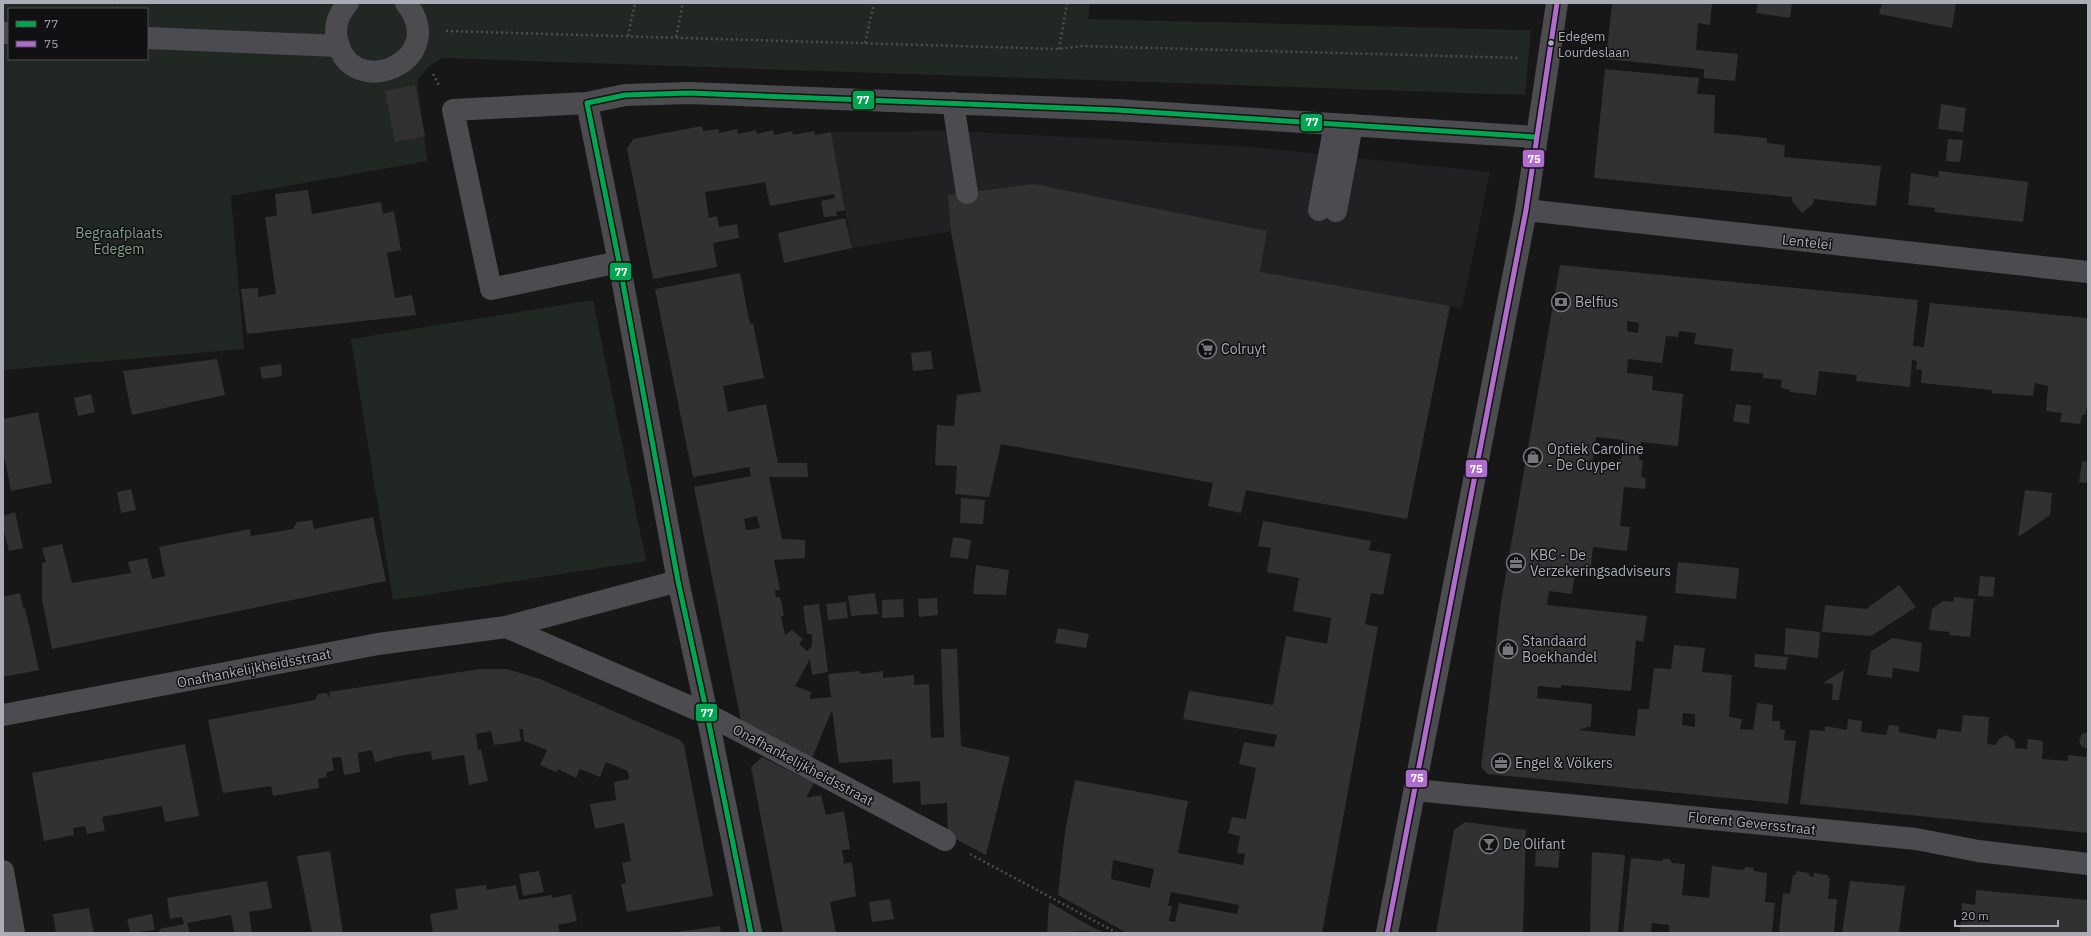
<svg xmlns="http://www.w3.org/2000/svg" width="2091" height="936" viewBox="0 0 2091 936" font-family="'IBM Plex Sans',sans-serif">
<rect width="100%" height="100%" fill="#171717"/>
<path fill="#212123" d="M 953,131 L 1253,147 L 1490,172 L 1462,308 L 1450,306 L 1407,519 L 976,438 L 981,392 L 951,231 L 852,248 L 831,132 Z"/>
<g fill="#212722" fill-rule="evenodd">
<path d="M 3,3 L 1090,3 L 1088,19 L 1531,30 L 1525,95 L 443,58 L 429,66 L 417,80 L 427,161 L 231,196 L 244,349 L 3,370 ZM 9,9 L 147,9 L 147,59 L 9,59 Z"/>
<path d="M 593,300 L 646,561 L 393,600 L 351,339 Z"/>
</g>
<g fill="#313132" fill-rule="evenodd">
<path d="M 1612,3 L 1712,3 L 1710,25 L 1698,23 L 1696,50 L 1738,54 L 1735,81 L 1704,78 L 1704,69 L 1606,59 Z"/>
<path d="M 1758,3 L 1792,3 L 1790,18 L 1756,13 Z"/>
<path d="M 1882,3 L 1956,3 L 1952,28 L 1879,14 Z"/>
<path d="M 1605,69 L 1699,78 L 1697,94 L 1715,95 L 1714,133 L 1767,138 L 1767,143 L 1785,145 L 1784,157 L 1881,166 L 1876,206 L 1814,199 L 1813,204 L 1802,213 L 1792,201 L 1792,197 L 1594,178 Z"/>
<path d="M 415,85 L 425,136 L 395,142 L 385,91 Z"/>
<path d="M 1941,104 L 1966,108 L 1963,132 L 1938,129 Z"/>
<path d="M 702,126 L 703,131 L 719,129 L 719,133 L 737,129 L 738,134 L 756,130 L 757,134 L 773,130 L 774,135 L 792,131 L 793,135 L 814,131 L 815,135 L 831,132 L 845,210 L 836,212 L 837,216 L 824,217 L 821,201 L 835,198 L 834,194 L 770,206 L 765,182 L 705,192 L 709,218 L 717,216 L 719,227 L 737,224 L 739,238 L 713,243 L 717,267 L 653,279 L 627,149 L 633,139 Z"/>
<path d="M 1948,139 L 1963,140 L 1960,162 L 1946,161 Z"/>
<path d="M 1939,171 L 2028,182 L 2023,222 L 1934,212 L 1935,208 L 1908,205 L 1911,173 L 1938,177 Z"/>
<path d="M 1034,184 L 1267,231 L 1260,272 L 1450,306 L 1407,519 L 1246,490 L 1241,513 L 1208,506 L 1213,483 L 1001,444 L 989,497 L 955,494 L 957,466 L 935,465 L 937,425 L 954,426 L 957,395 L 981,392 L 951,231 L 948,195 Z"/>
<path d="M 308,190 L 312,214 L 381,202 L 383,214 L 394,211 L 401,250 L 387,253 L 395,298 L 412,295 L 416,315 L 247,334 L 241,289 L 258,288 L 258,297 L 276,294 L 265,217 L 277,216 L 275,194 Z"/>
<path d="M 845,218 L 852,248 L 784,263 L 778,233 Z"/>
<path d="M 1560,265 L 1918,300 L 1913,346 L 1924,347 L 1930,303 L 2088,318 L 2088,402 L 2085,415 L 2082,415 L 2080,424 L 2060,422 L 2062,413 L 2046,411 L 2048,386 L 2035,383 L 2033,396 L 1992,393 L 1992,390 L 1921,383 L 1922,370 L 1916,369 L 1917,361 L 1912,360 L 1910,387 L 1856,381 L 1857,375 L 1819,371 L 1816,395 L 1790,392 L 1790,390 L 1781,388 L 1782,380 L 1763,378 L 1763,373 L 1730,371 L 1733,349 L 1694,344 L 1696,333 L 1679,331 L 1678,337 L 1666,336 L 1662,363 L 1628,359 L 1627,373 L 1653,376 L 1652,390 L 1683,394 L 1678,446 L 1641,442 L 1639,460 L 1643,461 L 1641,476 L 1646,479 L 1645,489 L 1624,487 L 1620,526 L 1630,527 L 1627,551 L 1593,547 L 1590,574 L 1575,572 L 1572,594 L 1549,591 L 1547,605 L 1647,616 L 1643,642 L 1636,640 L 1631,691 L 1561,685 L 1561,688 L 1538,686 L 1537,698 L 1592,704 L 1591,726 L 1579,730 L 1635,736 L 1638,709 L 1649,709 L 1654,668 L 1671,669 L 1674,645 L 1705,648 L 1702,672 L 1732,675 L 1729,717 L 1742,719 L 1740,729 L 1753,730 L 1757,703 L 1773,705 L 1772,721 L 1780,721 L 1780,729 L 1785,730 L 1784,740 L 1796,741 L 1788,804 L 1488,774 L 1481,767 L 1501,602 ZM 1627,321 L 1639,323 L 1638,333 L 1627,331 ZM 1596,437 L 1624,440 L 1622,458 L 1615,463 L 1607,461 L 1607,468 L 1592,465 ZM 1683,713 L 1695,714 L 1695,727 L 1682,725 Z"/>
<path d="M 740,273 L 750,324 L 753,323 L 764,378 L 723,386 L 728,412 L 766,404 L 778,463 L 807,463 L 808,477 L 769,477 L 782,539 L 805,540 L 805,558 L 774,560 L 780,590 L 775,590 L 776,597 L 780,597 L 784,615 L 781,617 L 785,635 L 792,630 L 803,639 L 799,644 L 807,651 L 812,646 L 812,634 L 807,634 L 803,606 L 819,604 L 823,632 L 828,672 L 812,675 L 810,659 L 795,686 L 811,692 L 810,699 L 831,697 L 828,674 L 860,671 L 861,674 L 883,671 L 883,678 L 914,675 L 914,685 L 929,684 L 931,738 L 944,737 L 941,649 L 957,649 L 961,746 L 1010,757 L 986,855 L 948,835 L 947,803 L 921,805 L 920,781 L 893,783 L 892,759 L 839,763 L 832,710 L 810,763 L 742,726 L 694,487 L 751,476 L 749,467 L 693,477 L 655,289 ZM 757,516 L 760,528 L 746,530 L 744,519 Z"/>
<path d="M 931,351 L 933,369 L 913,371 L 911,353 Z"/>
<path d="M 217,359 L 225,395 L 132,415 L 123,371 Z"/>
<path d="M 281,364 L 282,376 L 262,379 L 260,367 Z"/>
<path d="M 91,394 L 95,412 L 78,416 L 74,398 Z"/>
<path d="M 1736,404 L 1751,406 L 1749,424 L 1733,421 Z"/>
<path d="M 38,412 L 52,483 L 11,491 L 3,451 L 3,419 Z"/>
<path d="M 2082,461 L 2088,462 L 2088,483 L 2079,482 Z"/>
<path d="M 131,489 L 136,510 L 121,513 L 117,492 Z"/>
<path d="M 2025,490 L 2052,493 L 2050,515 L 2018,537 Z"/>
<path d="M 961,498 L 985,500 L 983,524 L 960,523 Z"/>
<path d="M 15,512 L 23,548 L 9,551 L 3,528 L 3,516 Z"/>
<path d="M 373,517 L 386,581 L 52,649 L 42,600 L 42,563 L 46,562 L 42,548 L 62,544 L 72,583 L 131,573 L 128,562 L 147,558 L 152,579 L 165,576 L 159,547 L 250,529 L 251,536 L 293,529 L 297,522 L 312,520 L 314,529 Z"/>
<path d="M 1263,521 L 1371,541 L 1369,550 L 1391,554 L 1383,595 L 1371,593 L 1365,624 L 1378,627 L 1322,933 L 1127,933 L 1058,895 L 1065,832 L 1075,780 L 1188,801 L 1178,853 L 1243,865 L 1245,854 L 1237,853 L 1240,836 L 1228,833 L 1232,817 L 1246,819 L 1256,768 L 1239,764 L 1244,742 L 1274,747 L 1277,735 L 1183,719 L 1189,691 L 1273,705 L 1286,636 L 1327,644 L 1331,618 L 1293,611 L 1299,578 L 1267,572 L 1271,548 L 1258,546 ZM 1113,860 L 1154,869 L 1150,888 L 1111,879 ZM 1171,892 L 1239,905 L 1237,914 L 1179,903 L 1175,922 L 1169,921 L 1172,906 L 1168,906 Z"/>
<path d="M 953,537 L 971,540 L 968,559 L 950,557 Z"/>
<path d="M 1678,562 L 1739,568 L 1736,599 L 1675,593 Z"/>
<path d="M 976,565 L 1009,570 L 1006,595 L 973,594 Z"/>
<path d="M 1980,576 L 1995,577 L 1993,597 L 1978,596 Z"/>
<path d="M 1899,585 L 1916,607 L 1871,636 L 1822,632 L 1825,605 L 1866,609 Z"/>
<path d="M 20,593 L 23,608 L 25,608 L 39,670 L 3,677 L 3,597 Z"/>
<path d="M 875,593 L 878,614 L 851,616 L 848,596 Z"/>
<path d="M 1954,597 L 1974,599 L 1970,637 L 1949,635 L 1950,632 L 1929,630 L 1932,609 L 1943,601 L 1953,602 Z"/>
<path d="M 937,598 L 938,615 L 919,617 L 918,599 Z"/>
<path d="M 903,599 L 904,617 L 882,618 L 882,600 Z"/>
<path d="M 846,602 L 848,618 L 828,620 L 826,604 Z"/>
<path d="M 1058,628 L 1089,634 L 1086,648 L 1055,643 Z"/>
<path d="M 1786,628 L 1820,632 L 1818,658 L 1784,654 Z"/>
<path d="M 1893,638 L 1922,643 L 1919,672 L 1893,668 L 1892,678 L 1867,675 L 1871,651 Z"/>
<path d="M 1755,654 L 1788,657 L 1786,670 L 1754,667 Z"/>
<path d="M 480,669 L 507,669 L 540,679 L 680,740 L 684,745 L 713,896 L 627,912 L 621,884 L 626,883 L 622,863 L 631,861 L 624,823 L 595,829 L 590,804 L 616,800 L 614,782 L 629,779 L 628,771 L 606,762 L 600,777 L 580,769 L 576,778 L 558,769 L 556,772 L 540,765 L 547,750 L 524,741 L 523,729 L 519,729 L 521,741 L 494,745 L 491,731 L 476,734 L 478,750 L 481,749 L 488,781 L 469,785 L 464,755 L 432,760 L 431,751 L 399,756 L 375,762 L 372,750 L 358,753 L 360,772 L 344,775 L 341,757 L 332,758 L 334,770 L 326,773 L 327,777 L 318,779 L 319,788 L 273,796 L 271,786 L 223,793 L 208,720 L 315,700 L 318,694 L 326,693 L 331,698 L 329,692 Z"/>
<path d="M 1844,670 L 1839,700 L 1832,700 L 1833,684 L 1823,683 Z"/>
<path d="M 1963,715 L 1989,717 L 1987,744 L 1995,745 L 1999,739 L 2006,735 L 2015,741 L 2015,748 L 2027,749 L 2028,739 L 2043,741 L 2042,759 L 2068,761 L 2068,755 L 2086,757 L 2087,749 L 2081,746 L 2079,741 L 2082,734 L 2088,732 L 2088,833 L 1800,804 L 1810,730 L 1825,731 L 1825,726 L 1847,730 L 1848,719 L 1862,721 L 1861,732 L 1886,735 L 1889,725 L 1899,726 L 1899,732 L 1936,739 L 1938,729 L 1961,732 Z"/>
<path d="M 185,744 L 199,816 L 165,822 L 162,806 L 102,817 L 105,831 L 87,834 L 85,826 L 73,828 L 74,835 L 44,841 L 32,773 Z"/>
<path d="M 762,757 L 814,783 L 806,798 L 821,795 L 826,815 L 844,811 L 850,849 L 842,850 L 844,864 L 852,862 L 856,896 L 830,902 L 836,933 L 783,933 L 751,767 Z"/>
<path d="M 1465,822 L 1526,830 L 1523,933 L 1436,933 L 1454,830 Z"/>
<path d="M 1536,847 L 1560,850 L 1558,868 L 1535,866 Z"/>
<path d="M 330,851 L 343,933 L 312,933 L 297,856 Z"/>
<path d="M 1592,852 L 1625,855 L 1618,933 L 1590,933 Z"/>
<path d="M 1631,858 L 1661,861 L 1663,859 L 1670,859 L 1672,863 L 1685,864 L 1682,895 L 1709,898 L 1712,866 L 1743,870 L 1746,867 L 1753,868 L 1754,871 L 1767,873 L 1765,902 L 1775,903 L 1772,933 L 1669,933 L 1669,925 L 1652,923 L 1651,933 L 1623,933 Z"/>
<path d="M 539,871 L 544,892 L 523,896 L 519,874 Z"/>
<path d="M 1796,871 L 1809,873 L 1809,876 L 1814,877 L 1814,873 L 1828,875 L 1828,878 L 1830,878 L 1828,899 L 1837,899 L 1834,933 L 1779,933 L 1780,930 L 1779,930 L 1783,893 L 1790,894 L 1793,875 L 1796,875 Z"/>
<path d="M 267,881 L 272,908 L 249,912 L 252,933 L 234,933 L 231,915 L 187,923 L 190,933 L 160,933 L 159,929 L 184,924 L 182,917 L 170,919 L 167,898 Z"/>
<path d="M 1850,881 L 1905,886 L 1899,932 L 1842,933 Z"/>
<path d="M 486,885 L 487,890 L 516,885 L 519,900 L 552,895 L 553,898 L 571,894 L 577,921 L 558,925 L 560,933 L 433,933 L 430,914 L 458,909 L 455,889 Z"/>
<path d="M 1976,890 L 2088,900 L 2088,933 L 1960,933 L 1962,903 L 1975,905 Z"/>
<path d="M 890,899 L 894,919 L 872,922 L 869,902 Z"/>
<path d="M 1049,902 L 1090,926 L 1105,933 L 1090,933 L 1090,931 L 1047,933 Z"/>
<path d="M 89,908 L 94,933 L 56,933 L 53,914 Z"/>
<path d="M 152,914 L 155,930 L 130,933 L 127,919 Z"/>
<path d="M 720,926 L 721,933 L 676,933 L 676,932 Z"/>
</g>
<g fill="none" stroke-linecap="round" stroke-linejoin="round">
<g stroke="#4d4e50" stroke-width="2.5" stroke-dasharray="2 3" stroke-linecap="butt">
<path d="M 117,9 L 118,3"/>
<path d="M 446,31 L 1059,49 L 1082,46 L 1520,58"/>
<path d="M 628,36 L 635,3"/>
<path d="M 676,37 L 683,3"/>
<path d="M 865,43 L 874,3"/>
<path d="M 1059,49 L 1067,3"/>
<path d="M 433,74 L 439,85"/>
<path d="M 970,854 L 1117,933"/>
</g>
<g stroke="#4c4c50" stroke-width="22">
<path d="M 348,3 C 339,13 334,26 337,40 C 351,104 452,60 406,3"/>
<path d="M 3,33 L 9,33"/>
<path d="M 147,38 L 339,46"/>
<path d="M 587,103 L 619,262 L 678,581 L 707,714 L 751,933"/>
<path d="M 953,103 L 967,193"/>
<path d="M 1319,210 L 1335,124"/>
<path d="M 1526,210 L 2088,272"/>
<path d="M 1336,211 L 1352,125"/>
<path d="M 619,262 L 491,289 L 453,110 L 587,103 L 625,95 L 689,93 L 1116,110 L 1536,137"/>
<path d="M 506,627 L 707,714 L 945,840"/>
<path d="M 3,715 L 378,644 L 506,627 L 678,581"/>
<path d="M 1415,790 L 1916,839 L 1978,851 L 2088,864"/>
<path d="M 3,871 L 14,933"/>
<path d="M 1387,933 L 1526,210 L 1557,3"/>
</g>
<g stroke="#111113" stroke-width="8">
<path id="bus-1" d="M 751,933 L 707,714 L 678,581 L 619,262 L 587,103 L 625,95 L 689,93 L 1116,110 L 1536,137"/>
</g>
<g stroke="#111113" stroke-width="8">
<path id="bus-2" d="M 1387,933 L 1526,210 L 1557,3"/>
</g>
<use href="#bus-1" stroke="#00a651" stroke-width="5"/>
<use href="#bus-2" stroke="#b06ccc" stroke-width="5"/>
</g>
<defs>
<g id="bank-ring" transform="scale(1)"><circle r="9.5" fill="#111113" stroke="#77787e" stroke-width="1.5"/><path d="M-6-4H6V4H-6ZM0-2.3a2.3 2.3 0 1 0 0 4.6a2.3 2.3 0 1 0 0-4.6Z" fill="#77787e"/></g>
<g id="supermarket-ring" transform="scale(1)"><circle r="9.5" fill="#111113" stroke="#77787e" stroke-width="1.5"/><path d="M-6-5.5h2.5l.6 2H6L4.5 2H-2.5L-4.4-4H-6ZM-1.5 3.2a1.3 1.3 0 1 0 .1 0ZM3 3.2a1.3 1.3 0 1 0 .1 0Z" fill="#77787e"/></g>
<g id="shop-ring" transform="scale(1)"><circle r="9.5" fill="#111113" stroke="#77787e" stroke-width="1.5"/><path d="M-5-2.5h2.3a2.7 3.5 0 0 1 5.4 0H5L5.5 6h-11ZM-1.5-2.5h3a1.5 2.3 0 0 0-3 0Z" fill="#77787e"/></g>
<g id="office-ring" transform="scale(1)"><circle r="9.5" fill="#111113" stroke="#77787e" stroke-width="1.5"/><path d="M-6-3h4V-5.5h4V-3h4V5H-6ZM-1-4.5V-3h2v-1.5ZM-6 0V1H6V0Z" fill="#77787e"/></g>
<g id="bar-ring" transform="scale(1)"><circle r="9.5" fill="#111113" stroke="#77787e" stroke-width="1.5"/><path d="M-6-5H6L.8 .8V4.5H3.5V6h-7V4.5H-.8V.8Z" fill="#77787e"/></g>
</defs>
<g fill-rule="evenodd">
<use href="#bank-ring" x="1561" y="302"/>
<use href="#supermarket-ring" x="1207" y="349"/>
<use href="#shop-ring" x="1533" y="457"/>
<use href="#office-ring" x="1516" y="563"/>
<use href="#shop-ring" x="1508" y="649"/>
<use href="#office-ring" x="1501" y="763"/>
<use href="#bar-ring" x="1489" y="844"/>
</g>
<circle fill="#aaadb6" stroke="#111113" stroke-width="1.5" cx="1551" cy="43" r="3.5"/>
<g text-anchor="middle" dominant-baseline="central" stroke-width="3" stroke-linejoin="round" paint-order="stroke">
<g font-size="13" fill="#aaadb6" stroke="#111113" text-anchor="start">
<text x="1558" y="36">Edegem<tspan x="1558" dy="16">Lourdeslaan</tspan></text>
</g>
<g font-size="14" fill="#839f86" stroke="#111113">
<text x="119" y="233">Begraafplaats<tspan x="119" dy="16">Edegem</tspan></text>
</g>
<g font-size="14" fill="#aaadb6" stroke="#111113">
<text transform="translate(1807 242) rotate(6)">Lentelei</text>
<text transform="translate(254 668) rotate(-11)">Onafhankelijkheidsstraat</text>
<text transform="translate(803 765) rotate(28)">Onafhankelijkheidsstraat</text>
<text transform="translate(1752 823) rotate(6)">Florent Geversstraat</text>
</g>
<g font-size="14" fill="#aaadb6" stroke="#111113" text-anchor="start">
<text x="1575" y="302">Belfius</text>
<text x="1221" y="349">Colruyt</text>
<text x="1547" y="449">Optiek Caroline<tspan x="1547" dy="16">- De Cuyper</tspan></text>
<text x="1530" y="555">KBC - De<tspan x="1530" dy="16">Verzekeringsadviseurs</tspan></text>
<text x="1522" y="641">Standaard<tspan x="1522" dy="16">Boekhandel</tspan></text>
<text x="1515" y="763">Engel &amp; Völkers</text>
<text x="1503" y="844">De Olifant</text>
</g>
</g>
<g stroke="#111113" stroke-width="1.5">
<rect x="852" y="90" width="23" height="20" rx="4" fill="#00a651"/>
<rect x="1300" y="113" width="23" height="19" rx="4" fill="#00a651"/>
<rect x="1522" y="149" width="23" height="19" rx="4" fill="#b06ccc"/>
<rect x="609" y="262" width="23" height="19" rx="4" fill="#00a651"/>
<rect x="1465" y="459" width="23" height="19" rx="4" fill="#b06ccc"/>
<rect x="695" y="703" width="23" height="19" rx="4" fill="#00a651"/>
<rect x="1405" y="769" width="23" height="19" rx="4" fill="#b06ccc"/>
</g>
<g font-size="11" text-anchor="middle" font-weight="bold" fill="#fff">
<text x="863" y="104">77</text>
<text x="1312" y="126">77</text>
<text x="1534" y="163">75</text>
<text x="621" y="276">77</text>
<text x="1476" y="473">75</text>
<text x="707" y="717">77</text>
<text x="1417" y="782">75</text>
</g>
<rect width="2091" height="936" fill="none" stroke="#aaadb6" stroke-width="8"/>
<rect x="8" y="8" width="140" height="52" fill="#111113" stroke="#4e4f54"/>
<rect x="16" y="21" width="20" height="6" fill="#00a651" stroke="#4e4f54"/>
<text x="44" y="28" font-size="12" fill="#aaadb6">77</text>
<rect x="16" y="41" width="20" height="6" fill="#b06ccc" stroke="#4e4f54"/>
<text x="44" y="48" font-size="12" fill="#aaadb6">75</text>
<path d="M1955 920v6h103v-6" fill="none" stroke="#aaadb6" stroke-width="2"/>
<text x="1961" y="920" font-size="12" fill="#aaadb6" stroke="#111113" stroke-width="3" paint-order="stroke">20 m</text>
</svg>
